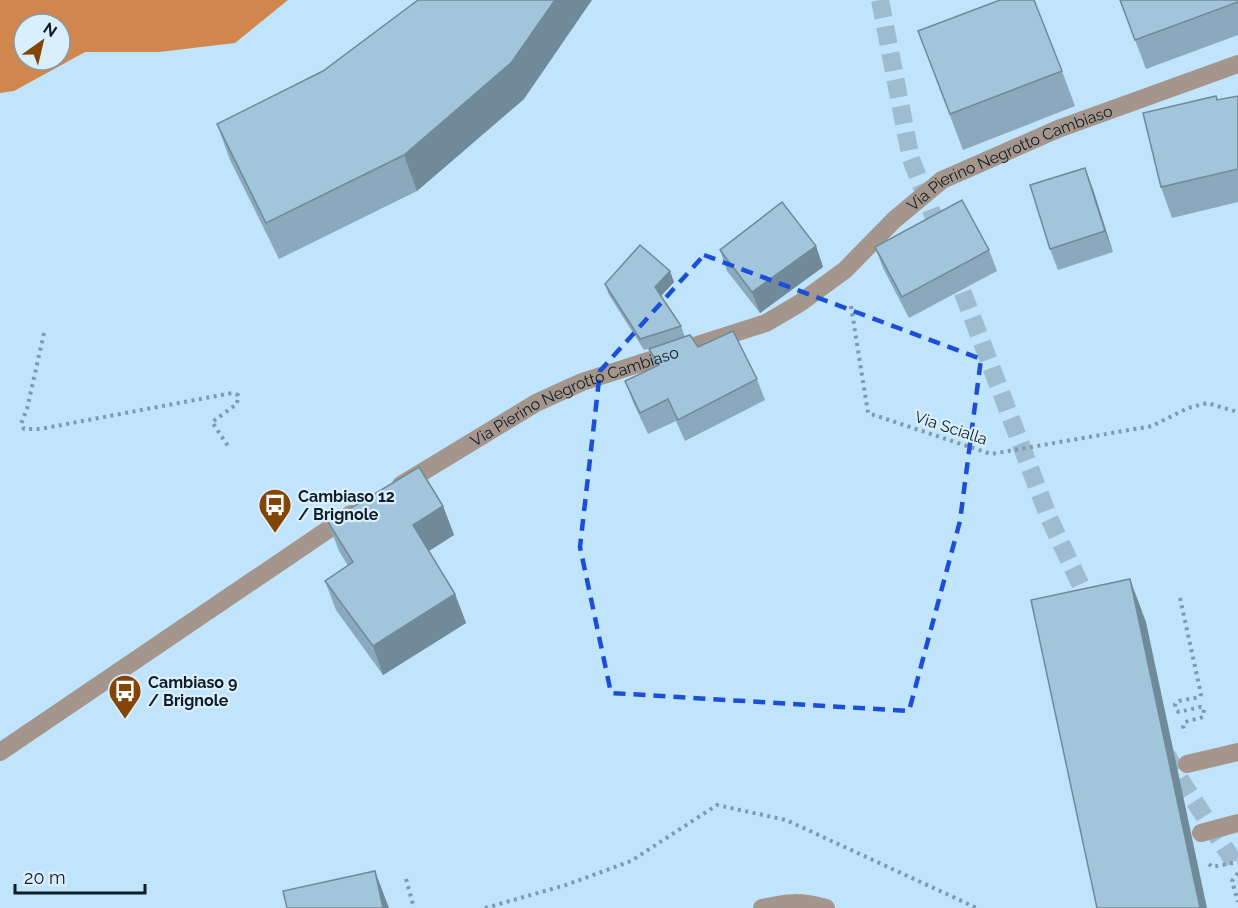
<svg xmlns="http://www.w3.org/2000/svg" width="1238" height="908" viewBox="0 0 1238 908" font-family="Raleway,sans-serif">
<rect width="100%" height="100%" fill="#c0e4fb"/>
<path fill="#d0864c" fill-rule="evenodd" d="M 0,0 L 288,0 L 235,43 L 159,52 L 85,52 L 14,91 L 0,93 ZM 24,24 L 60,24 L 60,60 L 24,60 Z"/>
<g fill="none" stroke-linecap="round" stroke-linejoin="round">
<g stroke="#9dbcd0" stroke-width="18" stroke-dasharray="18 9" stroke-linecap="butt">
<path d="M 880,0 L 911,159 L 942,238"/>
<path d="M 953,267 L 1049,518 L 1093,611"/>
<path d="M 1167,755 L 1180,779 L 1238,868"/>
</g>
<g stroke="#7f9aac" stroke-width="4" stroke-dasharray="3 4.5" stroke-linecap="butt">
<path d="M 851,306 L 868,413 L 991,454 L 1152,426 L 1188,408 L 1207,403 L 1238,412"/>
<path d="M 44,333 L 27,409 L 21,424 L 24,429 L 40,429 L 232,393 L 238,395 L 237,404 L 212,422 L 230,449"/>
<path d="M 1180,598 L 1201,694 L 1200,697 L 1179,701 L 1175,704 L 1176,710 L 1179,712 L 1200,707 L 1204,708 L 1203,717 L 1185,722 L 1183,726 L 1185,733"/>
<path d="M 1209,864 L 1212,867 L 1238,862"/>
<path d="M 1238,873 L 1232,881 L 1238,902"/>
<path d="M 406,879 L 414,908"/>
<path d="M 485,908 L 566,885 L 631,861 L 717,805 L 786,820 L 977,908"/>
</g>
<g stroke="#a4968c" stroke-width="18">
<path id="s1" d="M 401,485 L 536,403 L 582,382 L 766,323 L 800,303 L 845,270 L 894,220 L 942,180 L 1058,129 L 1238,64"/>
<path d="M 0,752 L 351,514"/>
<path d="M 1187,764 L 1238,752"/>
<path d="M 1201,833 L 1238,823"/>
<path d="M 762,908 C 787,902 801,901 826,908"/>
</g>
</g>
<g fill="#8aa9bc">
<path d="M 1120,0 L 1238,2 L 1238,35 L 1146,69 Z"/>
<path d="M 918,31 L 1062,71 L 1075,106 L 963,150 Z"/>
<path d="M 1216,96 L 1217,100 L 1238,96 L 1238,202 L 1172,218 L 1161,187 Z"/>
<path d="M 524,99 L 417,191 L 279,259 L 230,160 L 217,124 Z"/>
<path d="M 1085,168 L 1113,252 L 1058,270 L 1050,249 Z"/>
<path d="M 816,246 L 823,267 L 760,313 L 727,271 L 720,250 Z"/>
<path d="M 875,247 L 989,250 L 997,271 L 909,318 L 883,268 Z"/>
<path d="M 674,282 L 661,296 L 681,326 L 685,337 L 644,350 L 609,295 L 605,284 Z"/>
<path d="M 698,347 L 757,379 L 765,400 L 685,441 L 676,421 L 648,434 L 633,402 L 625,381 L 655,367 L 649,349 Z"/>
<path d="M 443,506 L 454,535 L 429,551 L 455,594 L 466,623 L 383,675 L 336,610 L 325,581 L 348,566 L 339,551 L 328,522 Z"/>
</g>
<g fill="#718a99">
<path d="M 555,0 L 592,0 L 524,99 L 417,191 L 404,155 Z"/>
<path d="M 1085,168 L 1093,189 L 1113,252 L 1105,231 Z"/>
<path d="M 816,246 L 823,267 L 760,313 L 752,292 Z"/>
<path d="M 670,271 L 674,282 L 659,298 L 655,287 Z"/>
<path d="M 443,506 L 454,535 L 424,554 L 413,525 Z"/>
<path d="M 1130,579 L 1146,622 L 1207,908 L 1200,908 Z"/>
<path d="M 455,594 L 466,623 L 383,675 L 373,646 Z"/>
<path d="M 375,871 L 389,908 L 383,908 Z"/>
</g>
<g fill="#a1c5db" stroke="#718a99" stroke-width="1.5">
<path d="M 418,0 L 555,0 L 511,63 L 404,155 L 266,223 L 217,124 L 323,71 Z"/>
<path d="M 1000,0 L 1034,0 L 1062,71 L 950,114 L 918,31 Z"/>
<path d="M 1120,0 L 1237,0 L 1238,2 L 1135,40 Z"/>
<path d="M 1216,96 L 1217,100 L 1238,96 L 1238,169 L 1161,187 L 1143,113 Z"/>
<path d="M 1085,168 L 1105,231 L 1050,249 L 1030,185 Z"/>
<path d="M 962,200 L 989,250 L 902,297 L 875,247 Z"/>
<path d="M 782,202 L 816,246 L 752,292 L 720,250 Z"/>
<path d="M 640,245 L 670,271 L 655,287 L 681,326 L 640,339 L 605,284 Z"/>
<path d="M 733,331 L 757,379 L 678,420 L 668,399 L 640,413 L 625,381 L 659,365 L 649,349 L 690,335 L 698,347 Z"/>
<path d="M 419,467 L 443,506 L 413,525 L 455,594 L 373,646 L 325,581 L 353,562 L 328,522 Z"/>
<path d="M 1130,579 L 1200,908 L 1097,908 L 1031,600 Z"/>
<path d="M 375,871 L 383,908 L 287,908 L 283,891 Z"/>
</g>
<path fill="none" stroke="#1d4ed8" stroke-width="4.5" stroke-dasharray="12 8" stroke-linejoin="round" d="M 704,255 L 981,359 L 960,521 L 909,711 L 611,693 L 580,547 L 600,371 Z"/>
<defs>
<g id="bus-pin" transform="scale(1.725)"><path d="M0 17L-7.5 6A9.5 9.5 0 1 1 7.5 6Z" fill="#834505" stroke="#daeffd"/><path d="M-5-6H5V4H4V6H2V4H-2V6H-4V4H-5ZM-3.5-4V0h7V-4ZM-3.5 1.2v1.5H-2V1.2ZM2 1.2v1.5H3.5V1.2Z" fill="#fff"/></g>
</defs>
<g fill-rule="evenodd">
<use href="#bus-pin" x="275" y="505"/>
<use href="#bus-pin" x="125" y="691"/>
</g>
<g text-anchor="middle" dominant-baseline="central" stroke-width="4.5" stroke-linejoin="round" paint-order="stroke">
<g font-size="16" fill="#0f1c25" stroke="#daeffd">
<text stroke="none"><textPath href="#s1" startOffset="700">Via Pierino Negrotto Cambiaso</textPath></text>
<text stroke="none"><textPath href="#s1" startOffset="196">Via Pierino Negrotto Cambiaso</textPath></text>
<text transform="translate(951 428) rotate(18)">Via Scialla</text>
</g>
<g font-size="16" font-weight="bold" fill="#0f1c25" stroke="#daeffd" text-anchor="start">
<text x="298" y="496">Cambiaso 12<tspan x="298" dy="18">/ Brignole</tspan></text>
<text x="148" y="682">Cambiaso 9<tspan x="148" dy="18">/ Brignole</tspan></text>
</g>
</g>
<g transform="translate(42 42) rotate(34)"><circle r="28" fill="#daeffd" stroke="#899ba7" stroke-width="1.5"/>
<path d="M0-4.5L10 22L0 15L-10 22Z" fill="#834505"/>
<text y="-9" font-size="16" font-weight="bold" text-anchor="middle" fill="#0f1c25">N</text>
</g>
<path d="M15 884v9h130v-9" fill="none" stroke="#0f1c25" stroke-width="3"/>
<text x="24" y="884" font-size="18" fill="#0f1c25" stroke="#daeffd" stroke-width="4.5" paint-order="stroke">20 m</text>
</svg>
